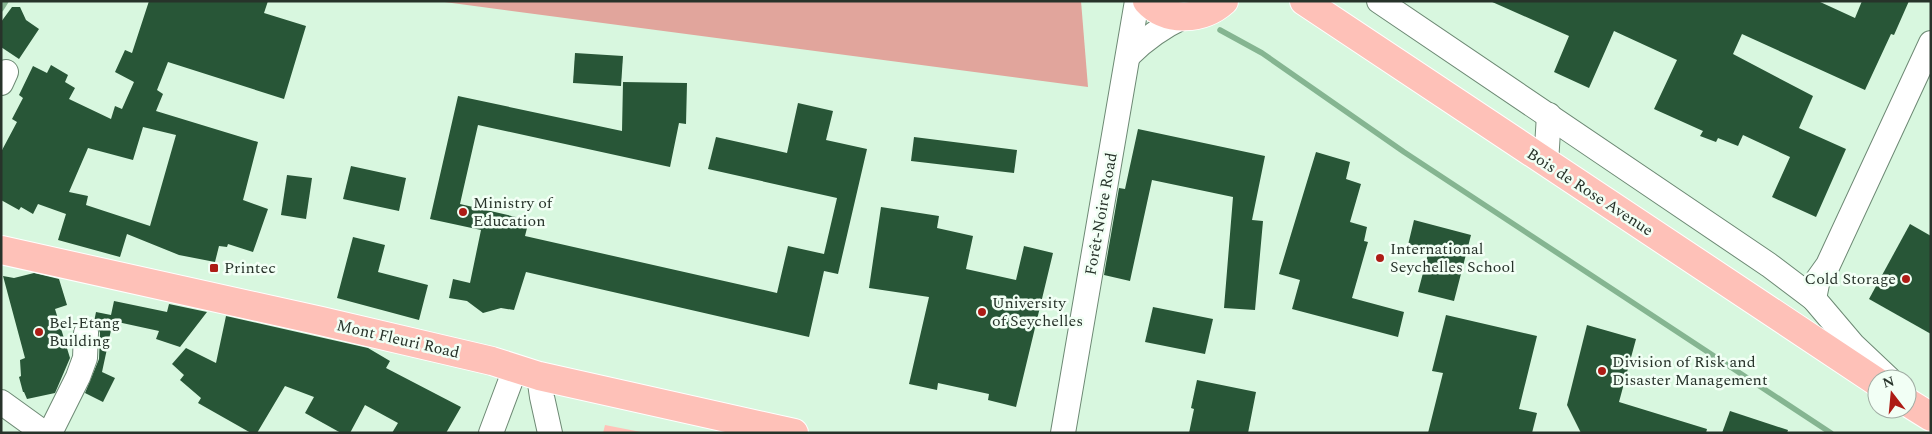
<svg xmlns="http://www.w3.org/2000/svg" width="1932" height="434" viewBox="0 0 1932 434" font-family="Spectral,serif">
<rect width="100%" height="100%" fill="#d8f7df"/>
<path fill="#ffc2b8" d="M 605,425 L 646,433 L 603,433 Z"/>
<path fill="#e1a59c" d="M 437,1 L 1081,1 L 1088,87 Z"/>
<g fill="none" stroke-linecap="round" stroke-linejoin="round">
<g stroke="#85b591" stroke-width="5.5">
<path d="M 1,9 L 6,1"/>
<path d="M 1220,30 L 1262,53 L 1404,152 L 1831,433"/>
</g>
</g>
<g fill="#285637" fill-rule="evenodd">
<path d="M 149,1 L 268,1 L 264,13 L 306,26 L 284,99 L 168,62 L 157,90 L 163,94 L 156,111 L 258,142 L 243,200 L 268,209 L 253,252 L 228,244 L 227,247 L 219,246 L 215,262 L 179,255 L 127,234 L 120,257 L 58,240 L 66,214 L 38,204 L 33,214 L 21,207 L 19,210 L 1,200 L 1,152 L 17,122 L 12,119 L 23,98 L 19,95 L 33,66 L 47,73 L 51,65 L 68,75 L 65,82 L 75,88 L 69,99 L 111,119 L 115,106 L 122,109 L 134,82 L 115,72 L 125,50 L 132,53 ZM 143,127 L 176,135 L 150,226 L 86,205 L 88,196 L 69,192 L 88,148 L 133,160 Z"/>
<path d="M 1490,1 L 1818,1 L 1855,18 L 1862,1 L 1909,1 L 1894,35 L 1891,34 L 1865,90 L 1742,34 L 1733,54 L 1813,96 L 1799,128 L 1846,149 L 1816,217 L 1772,197 L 1790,157 L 1743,135 L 1738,146 L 1718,138 L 1716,142 L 1700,136 L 1703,131 L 1654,109 L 1677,60 L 1614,31 L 1589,88 L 1554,72 L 1569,36 Z"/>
<path d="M 12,7 L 20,7 L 26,20 L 39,29 L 19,59 L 1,47 L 1,22 Z"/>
<path d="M 575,53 L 623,56 L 621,86 L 573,83 Z"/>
<path d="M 623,82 L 687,83 L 686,124 L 679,123 L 670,167 L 478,125 L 460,204 L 529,220 L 525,236 L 777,293 L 788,246 L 824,254 L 837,198 L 708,169 L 716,137 L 787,153 L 798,103 L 833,111 L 826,140 L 867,149 L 838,274 L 824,271 L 809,337 L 526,272 L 514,310 L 501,308 L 483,313 L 467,301 L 449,298 L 453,279 L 470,283 L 481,230 L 430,219 L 458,96 L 622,131 Z"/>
<path d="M 1138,129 L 1265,156 L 1252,220 L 1263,221 L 1255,310 L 1224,308 L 1233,197 L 1152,180 L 1130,281 L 1104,275 L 1119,188 L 1125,189 Z"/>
<path d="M 914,137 L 1017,150 L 1014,173 L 911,161 Z"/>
<path d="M 1316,152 L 1350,162 L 1346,179 L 1361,184 L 1350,222 L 1367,227 L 1364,241 L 1368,242 L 1352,298 L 1404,312 L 1398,337 L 1292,309 L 1300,280 L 1279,274 Z"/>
<path d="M 351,166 L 406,178 L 399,211 L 343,199 Z"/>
<path d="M 287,175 L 312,178 L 306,219 L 281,215 Z"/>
<path d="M 881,207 L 939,216 L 937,228 L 973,236 L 966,269 L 1016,280 L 1024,246 L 1053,253 L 1016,407 L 988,400 L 989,394 L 938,383 L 937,390 L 909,384 L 929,297 L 869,288 Z"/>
<path d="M 1414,220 L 1471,235 L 1454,301 L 1418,292 L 1428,254 L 1407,249 Z"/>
<path d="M 1910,224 L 1931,236 L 1931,334 L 1869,299 Z"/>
<path d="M 353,237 L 385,245 L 378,272 L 428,285 L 419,320 L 337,298 Z"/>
<path d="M 34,273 L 59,279 L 67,305 L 55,309 L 70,358 L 55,393 L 27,399 L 24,392 L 23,392 L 19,377 L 21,376 L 20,360 L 25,358 L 3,276 L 14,278 Z"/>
<path d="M 114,301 L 167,312 L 169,304 L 207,312 L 180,347 L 156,339 L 159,331 L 113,321 L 102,372 L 115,378 L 103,402 L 85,393 L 99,359 L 100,333 L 98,327 L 94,322 L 96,312 L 111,315 Z"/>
<path d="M 1153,307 L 1213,319 L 1205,354 L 1145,342 Z"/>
<path d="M 1446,315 L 1537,336 L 1519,409 L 1537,413 L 1532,433 L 1428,433 L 1443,373 L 1432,371 Z"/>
<path d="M 226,316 L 368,348 L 390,361 L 386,368 L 461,407 L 446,433 L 392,433 L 398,423 L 365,405 L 350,433 L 341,433 L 305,413 L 314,397 L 285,386 L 257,433 L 251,433 L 198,403 L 201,398 L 180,380 L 184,375 L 172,364 L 186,348 L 216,363 Z"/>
<path d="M 1587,325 L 1636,339 L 1619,402 L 1707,429 L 1706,433 L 1581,433 L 1567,405 Z"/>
<path d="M 1197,380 L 1256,392 L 1248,433 L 1189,433 L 1194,409 L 1191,408 Z"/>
<path d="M 1730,411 L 1788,430 L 1787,433 L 1722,433 Z"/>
</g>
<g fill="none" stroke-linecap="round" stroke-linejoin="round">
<g stroke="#6d8974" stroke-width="26">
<g id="minor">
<path d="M 1379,1 L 1769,265 L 1814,299 L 1853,345 L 1889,379"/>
<path d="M 1129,55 C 1146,38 1162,27 1183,17"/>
<path d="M 1,83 L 6,72"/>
<path d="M 1546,163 L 1549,115"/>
<path d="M 1814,299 L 1818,279 L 1828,265 L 1931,43"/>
<path d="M 539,376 L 542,397 L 550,433"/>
<path d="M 1,402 L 44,433"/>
<path d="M 50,433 L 78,377 L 85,358 L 86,333"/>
<path d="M 491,433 L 515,369"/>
<path d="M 1063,433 L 1137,1"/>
</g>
</g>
<g stroke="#fff" stroke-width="30">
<g id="major">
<path d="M 1147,1 C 1167,23 1203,20 1224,1"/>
<path d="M 1304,1 L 1877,382"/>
<path d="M 1,250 L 321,321 L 492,361 L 539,376 L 794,433"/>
<path d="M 1907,402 L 1931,417"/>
</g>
</g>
<use href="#minor" stroke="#fff" stroke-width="24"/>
<use href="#major" stroke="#fec1b8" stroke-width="28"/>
</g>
<g fill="#ad1c15" stroke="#f2fff5" stroke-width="2">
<circle cx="463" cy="212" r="5"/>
<circle cx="1380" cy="258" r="5"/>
<rect x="209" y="263" width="10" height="10" rx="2.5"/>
<circle cx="1906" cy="279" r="5"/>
<circle cx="982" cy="312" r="5"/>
<circle cx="39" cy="332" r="5"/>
<circle cx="1602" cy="371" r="5"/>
</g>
<g text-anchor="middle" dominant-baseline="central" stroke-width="5" stroke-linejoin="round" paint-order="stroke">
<g font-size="16" fill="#27332a" stroke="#f2fff5">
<text transform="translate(1590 192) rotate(33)">Bois de Rose Avenue</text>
<text transform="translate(1101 214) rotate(-80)">Forêt-Noire Road</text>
<text transform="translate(398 339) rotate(13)">Mont Fleuri Road</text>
</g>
<g font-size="16" fill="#27332a" stroke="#f2fff5" text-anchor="start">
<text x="473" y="203">Ministry of<tspan x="473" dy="18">Education</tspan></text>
<text x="1390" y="249">International<tspan x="1390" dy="18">Seychelles School</tspan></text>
<text x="224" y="268">Printec</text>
<text x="1896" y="279" text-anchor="end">Cold Storage</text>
<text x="992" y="303">University<tspan x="992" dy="18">of Seychelles</tspan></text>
<text x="49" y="323">Bel-Etang<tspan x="49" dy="18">Building</tspan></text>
<text x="1612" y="362">Division of Risk and<tspan x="1612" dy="18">Disaster Management</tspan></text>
</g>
</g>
<rect width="1932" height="434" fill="none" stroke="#27332a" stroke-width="5"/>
<g transform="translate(1892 394) rotate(344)"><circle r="24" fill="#f2fff5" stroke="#a1ada4"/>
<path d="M0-4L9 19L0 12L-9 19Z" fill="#ad1c15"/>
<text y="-8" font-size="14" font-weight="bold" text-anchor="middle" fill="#27332a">N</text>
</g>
</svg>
